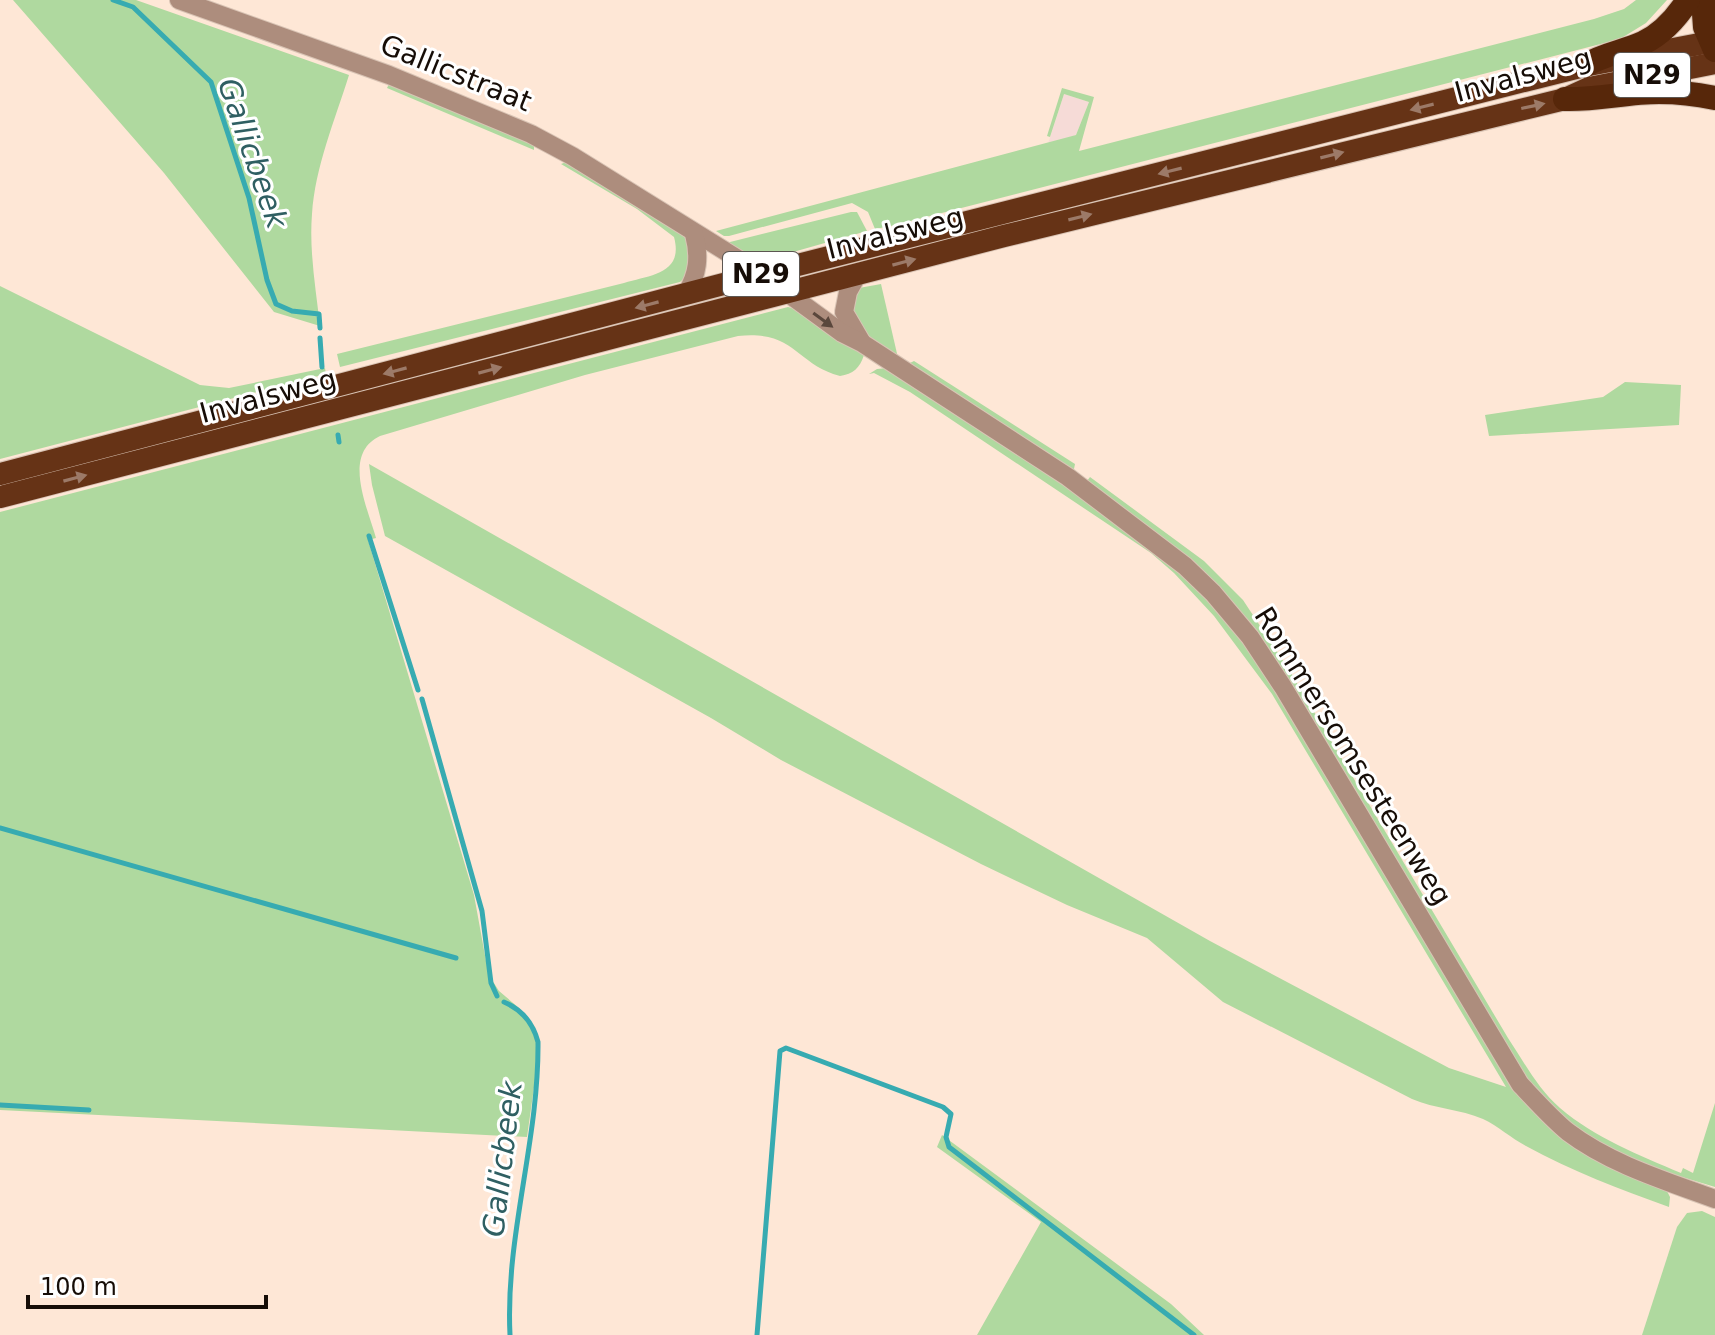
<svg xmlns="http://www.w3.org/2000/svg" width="1715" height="1335" viewBox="0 0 1715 1335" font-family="'DejaVu Sans',sans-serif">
<rect width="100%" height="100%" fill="#fee7d6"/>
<path fill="#f6dbd7" d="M 1064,94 L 1089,102 L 1076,135 L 1048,144 Z"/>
<g fill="#afd99f">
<path d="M 13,0 L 136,0 L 349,75 C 335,120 315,167 312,214 C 309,251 316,290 320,326 L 274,312 L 164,173 Z"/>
<path d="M 1636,0 L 1667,0 L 1646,23 L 1620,39 L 891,226 L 875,229 L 868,212 L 852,203 L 729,236 L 724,236 L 716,231 L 1076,135 L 1089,102 L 1064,94 L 1050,137 L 1047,136 L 1062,88 L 1094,97 L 1079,151 L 1594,19 L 1624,9 Z"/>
<path d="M 390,82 L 534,144 L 534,150 L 387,88 Z"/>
<path d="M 569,161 L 686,236 L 689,242 L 688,275 L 680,282 L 340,367 L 337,354 L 624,283 C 650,275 684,274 674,237 L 637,209 L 561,164 Z"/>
<path d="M 851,212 L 857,212 L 867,231 L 758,262 L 722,244 Z"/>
<path d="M 881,284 L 898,358 L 869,340 L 852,315 L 854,294 L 859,288 Z"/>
<path d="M 0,286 L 200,385 L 229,388 L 325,368 L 326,374 L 0,459 Z"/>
<path d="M 788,307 L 799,310 L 864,355 C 860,368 853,374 840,376 C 795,364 796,330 738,336 L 585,375 L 380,436 C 342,454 367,506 376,538 L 368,540 L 474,895 L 486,961 L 492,980 L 499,991 L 519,1008 L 538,1037 L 538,1059 L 527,1137 L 0,1110 L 0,512 Z"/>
<path d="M 914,361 L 1075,464 L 1074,469 L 1070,471 L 908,364 Z"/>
<path d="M 887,368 L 1066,487 L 1191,581 L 1252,649 L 1515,1085 L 1667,1191 L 1670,1197 L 1669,1207 C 1620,1189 1571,1171 1526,1146 C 1511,1138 1498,1126 1483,1119 C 1460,1109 1435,1109 1412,1099 L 1223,1002 L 1147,938 L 1067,905 L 981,864 L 781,760 L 711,718 L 385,536 L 372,485 L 369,464 L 1210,941 L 1449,1068 L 1506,1087 L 1272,694 L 1214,616 L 1174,573 L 1151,553 L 910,392 L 874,373 L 869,374 L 877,369 Z"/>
<path d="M 1625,382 L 1681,385 L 1679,425 L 1489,436 L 1485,415 L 1603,397 Z"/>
<path d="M 1090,477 L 1204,561 L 1243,600 L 1291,673 L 1508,1038 C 1524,1062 1538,1089 1560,1108 C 1595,1138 1639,1155 1681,1173 L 1683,1168 L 1693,1173 L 1715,1103 L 1715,1187 L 1636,1163 L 1575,1130 L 1523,1076 L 1249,625 L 1087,481 Z"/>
<path d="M 942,1135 L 1171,1304 L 1204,1335 L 977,1335 L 1041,1222 L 937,1147 Z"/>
<path d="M 1702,1211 L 1715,1217 L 1715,1335 L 1642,1335 L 1677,1227 L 1687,1213 Z"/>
</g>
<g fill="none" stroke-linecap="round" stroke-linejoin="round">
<g stroke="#37abb1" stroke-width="5">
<path d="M 113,0 L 133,7 L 211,82 L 249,198 L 267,280 L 276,304 L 292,311 L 319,314 L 320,328"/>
<path d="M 320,338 L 322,367"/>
<path d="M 338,435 L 339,442"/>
<path d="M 369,536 L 418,690"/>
<path d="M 422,699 L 482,911 L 491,983 L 497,996"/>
<path d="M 0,828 L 456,958"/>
<path d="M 504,1002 C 523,1010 533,1023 538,1042 C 539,1141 505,1236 510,1335"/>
<path d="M 0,1105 L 89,1110"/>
<path d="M 757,1335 L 780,1051 L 786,1048 L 943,1107 L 951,1114 L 946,1137 L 949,1147 L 1194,1335"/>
</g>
<g stroke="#d9c4b5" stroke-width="20">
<g id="minor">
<path d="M 179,0 L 389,75 L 531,134 L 572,156 L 762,274"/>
<path d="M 858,274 L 848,292 L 844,312 L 861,341"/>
<path d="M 786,292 L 842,333 L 862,343 L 1068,477 L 1185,566 L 1213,593 L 1250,637 L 1283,687 L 1520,1084 C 1535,1100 1551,1118 1568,1132 C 1610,1164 1666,1181 1715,1199"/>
<path d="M 686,294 C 698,274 700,257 694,234"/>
</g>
</g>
<g stroke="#d9c4b5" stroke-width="24">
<g id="trunk">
<path d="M 0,474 L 762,274 L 1524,81 L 1584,66 L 1715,41"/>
<path d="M 0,497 L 1004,236 L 1565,99 L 1589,88 L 1715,63"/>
</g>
</g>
<g stroke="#d9c4b5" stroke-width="26">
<g id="motorway">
<path d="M 1703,0 L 1705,27 L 1715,50"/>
<path d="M 1584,66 C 1603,54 1623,52 1643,43 C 1662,34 1677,17 1688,0"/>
<path d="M 1565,99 C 1597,100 1627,92 1659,92 C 1678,92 1696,94 1715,98"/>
</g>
</g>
<use href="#minor" stroke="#ad8d7d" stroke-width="18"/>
<use href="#trunk" stroke="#663316" stroke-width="22"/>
<use href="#motorway" stroke="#57270a" stroke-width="24"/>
</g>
<defs><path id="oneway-solid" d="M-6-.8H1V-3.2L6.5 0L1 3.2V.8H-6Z" transform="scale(2)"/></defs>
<g fill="#9c7a68">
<use href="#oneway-solid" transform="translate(1533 106) rotate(-12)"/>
<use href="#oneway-solid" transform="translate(1422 107) rotate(166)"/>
<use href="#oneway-solid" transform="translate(1332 155) rotate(-14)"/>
<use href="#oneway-solid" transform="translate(1170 171) rotate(166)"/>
<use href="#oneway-solid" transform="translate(1080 217) rotate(-14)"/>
<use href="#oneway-solid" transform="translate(904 262) rotate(-15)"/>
<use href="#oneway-solid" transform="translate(647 305) rotate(165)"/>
<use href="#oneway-solid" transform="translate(490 370) rotate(-15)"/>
<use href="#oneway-solid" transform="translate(395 371) rotate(165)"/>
<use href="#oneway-solid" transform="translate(75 478) rotate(-15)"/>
</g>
<use fill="#5a473c" href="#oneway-solid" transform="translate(823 320) rotate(36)"/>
<g text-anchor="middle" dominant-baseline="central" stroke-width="6" stroke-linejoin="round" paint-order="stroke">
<g fill="#fff" stroke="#5c5651" stroke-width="2">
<rect x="1614" y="53" width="76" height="44" rx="6"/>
<rect x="723" y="252" width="76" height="44" rx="6"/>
</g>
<g font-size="26" font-weight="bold" fill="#160d07">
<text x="1652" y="75">N29</text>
<text x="761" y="274">N29</text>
</g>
<g font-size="28" fill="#160d07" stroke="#fff">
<text transform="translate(456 73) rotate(22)">Gallicstraat</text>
<text transform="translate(1523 75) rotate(-15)">Invalsweg</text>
<text transform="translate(895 233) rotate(-14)">Invalsweg</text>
<text transform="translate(268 396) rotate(-15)">Invalsweg</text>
<text transform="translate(1353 756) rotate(58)">Rommersomsesteenweg</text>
</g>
<g font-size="30" font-style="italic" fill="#2f5f62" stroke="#fff">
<text transform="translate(253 153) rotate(71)">Gallicbeek</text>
<text transform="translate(502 1159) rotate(-83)">Gallicbeek</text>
</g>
</g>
<path d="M28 1295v12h238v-12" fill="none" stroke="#160d07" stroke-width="4"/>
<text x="40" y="1295" font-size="24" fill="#160d07" stroke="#ffffff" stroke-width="6" paint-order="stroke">100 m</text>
</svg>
